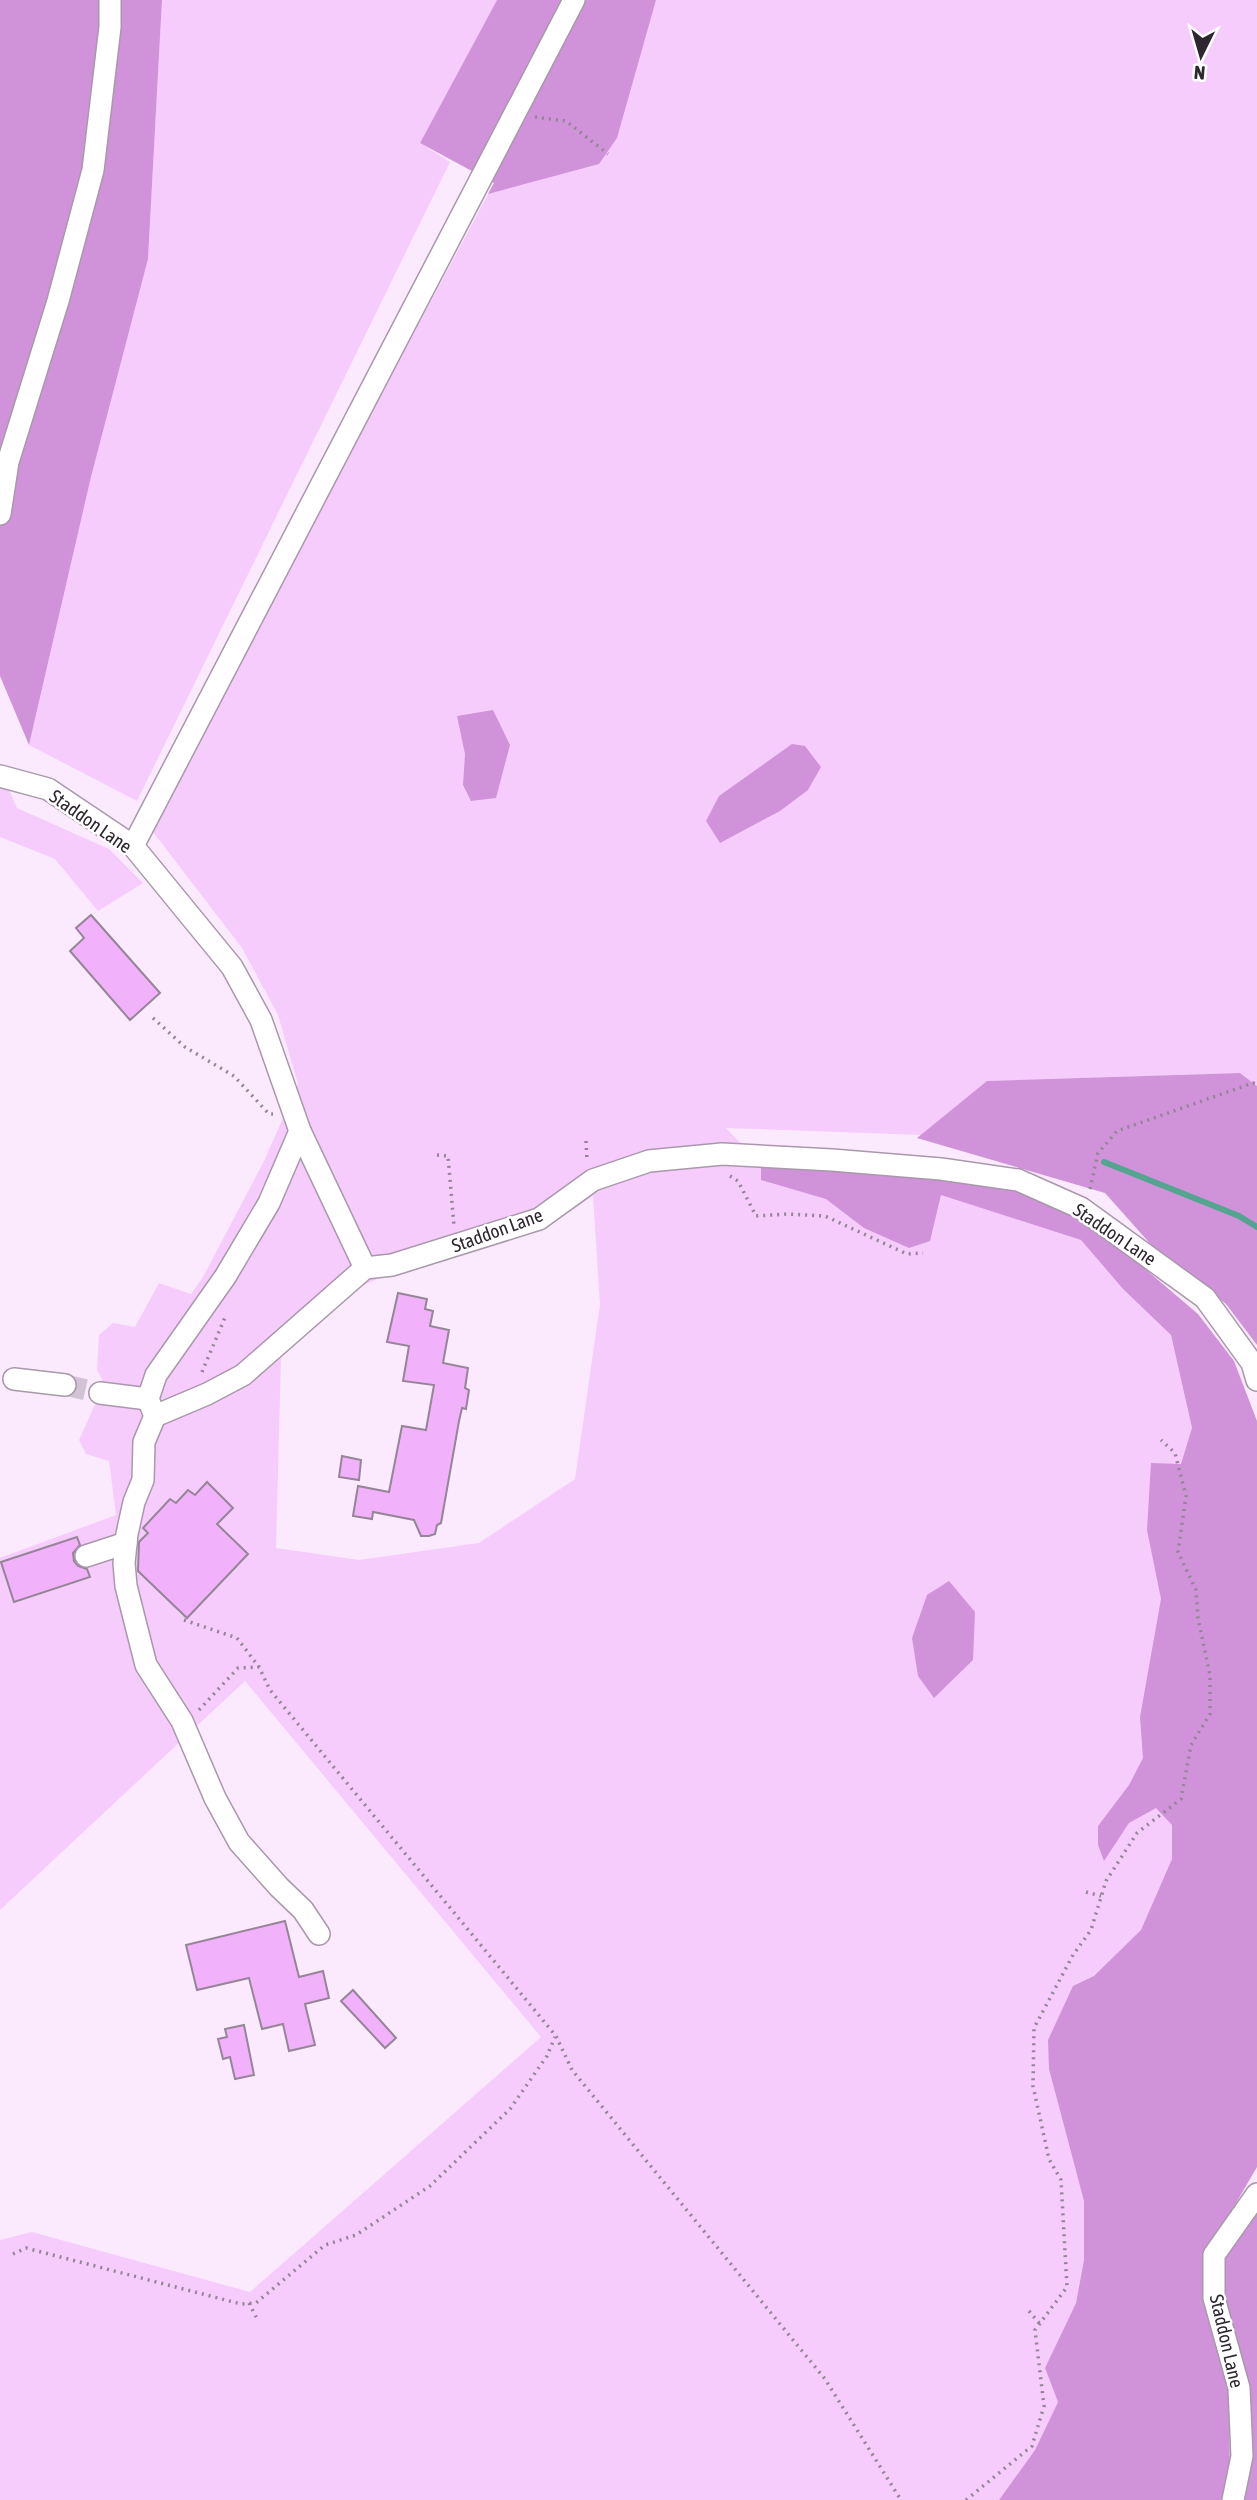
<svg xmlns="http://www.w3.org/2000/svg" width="1257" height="2500" viewBox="0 0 1257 2500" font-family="'Asap Condensed',sans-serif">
<rect width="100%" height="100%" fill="#fbeafe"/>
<g fill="#f6ccfd" fill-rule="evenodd">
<path d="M 162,0 L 497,0 L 420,143 L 450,162 L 137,801 L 29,745 L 91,477 L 148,259 Z"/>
<path d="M 585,0 L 1257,0 L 1257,1086 L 1240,1073 L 988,1081 L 921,1135 L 726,1128 L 761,1164 L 940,1173 L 1081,1240 L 1123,1289 L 1171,1335 L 1192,1428 L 1257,1841 L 1084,2260 L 1076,2303 L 1045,2368 L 1058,2402 L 1035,2450 L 999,2500 L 0,2500 L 0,2240 L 32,2232 L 250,2292 L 541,2037 L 245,1681 L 0,1910 L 0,1558 L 116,1515 L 109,1461 L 86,1454 L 79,1440 L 100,1393 L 102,1379 L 97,1370 L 99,1335 L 113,1323 L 135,1327 L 159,1283 L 191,1294 L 203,1277 L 264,1161 L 298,1084 L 278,1015 L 242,948 L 150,828 L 494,183 ZM 593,1196 L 600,1304 L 575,1479 L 479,1543 L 359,1560 L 276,1548 L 281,1357 L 354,1290 L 377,1279 L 547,1227 Z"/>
<path d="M 0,788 L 8,788 L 17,808 L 109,849 L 143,883 L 98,911 L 55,859 L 0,837 Z"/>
</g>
<g fill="#d093da">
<path d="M 0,0 L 162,0 L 148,259 L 91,477 L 29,745 L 0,676 Z"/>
<path d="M 497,0 L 656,0 L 617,138 L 599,164 L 488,194 L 494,183 L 420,143 Z"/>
<path d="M 493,710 L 510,745 L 496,798 L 471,801 L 463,785 L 465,754 L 457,716 Z"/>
<path d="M 792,744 L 805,746 L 821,767 L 808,790 L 780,811 L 720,843 L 706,821 L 719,796 Z"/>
<path d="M 1240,1073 L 1257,1086 L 1257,1345 L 1226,1304 L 1154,1248 L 1105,1193 L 917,1138 L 987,1081 Z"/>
<path d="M 761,1164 L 940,1173 L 1018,1187 L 1083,1216 L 1198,1314 L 1234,1361 L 1257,1421 L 1257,2167 L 1204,2258 L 1204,2303 L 1229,2388 L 1230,2482 L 1224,2500 L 999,2500 L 1035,2450 L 1058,2402 L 1045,2368 L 1076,2303 L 1084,2260 L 1084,2201 L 1049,2069 L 1048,2040 L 1073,1986 L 1094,1976 L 1141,1930 L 1172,1859 L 1172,1825 L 1156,1808 L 1129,1823 L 1104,1861 L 1098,1845 L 1098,1826 L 1129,1785 L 1143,1758 L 1140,1717 L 1161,1599 L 1147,1530 L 1151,1463 L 1181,1464 L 1192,1428 L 1171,1335 L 1123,1289 L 1081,1240 L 941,1195 L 930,1241 L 909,1248 L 864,1228 L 826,1199 L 761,1180 Z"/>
<path d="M 949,1581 L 975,1612 L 973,1660 L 934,1698 L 918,1676 L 912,1638 L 927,1595 Z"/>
<path d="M 1257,2205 L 1257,2500 L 1239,2500 L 1223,2298 L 1223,2257 Z"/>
</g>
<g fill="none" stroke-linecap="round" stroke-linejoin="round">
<path stroke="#54a58f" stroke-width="6" d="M 1104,1162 L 1239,1216 L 1257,1227"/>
</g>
<g fill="#f1b2fb" stroke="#958597" stroke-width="2">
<path d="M 91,915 L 160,993 L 130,1020 L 70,951 L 84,938 L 76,928 Z"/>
<path d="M 398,1293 L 427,1299 L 425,1309 L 433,1311 L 430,1326 L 449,1330 L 443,1363 L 468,1368 L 465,1388 L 469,1390 L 466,1409 L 462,1408 L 459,1421 L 441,1523 L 437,1525 L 435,1534 L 429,1536 L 421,1536 L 414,1520 L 373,1512 L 372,1519 L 353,1516 L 358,1486 L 389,1492 L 402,1426 L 426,1430 L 434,1385 L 403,1381 L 409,1346 L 387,1342 Z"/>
<path d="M 342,1456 L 361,1460 L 359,1480 L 339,1477 Z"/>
<path d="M 207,1482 L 233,1508 L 217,1524 L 248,1554 L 187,1618 L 138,1571 L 139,1542 L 148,1533 L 143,1528 L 170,1499 L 176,1503 L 188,1490 L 195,1495 Z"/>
<path d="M 77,1537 L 80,1545 L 73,1553 L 74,1561 L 78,1566 L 87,1569 L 90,1577 L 14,1602 L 1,1562 Z"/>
<path d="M 285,1921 L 299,1977 L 323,1971 L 329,1998 L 305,2004 L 315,2045 L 289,2051 L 283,2024 L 262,2029 L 249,1978 L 197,1990 L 186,1945 Z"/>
<path d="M 353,1990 L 396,2038 L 385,2048 L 341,2001 Z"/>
<path d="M 244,2025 L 254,2075 L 235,2079 L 230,2057 L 223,2059 L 218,2039 L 227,2037 L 225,2029 Z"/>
</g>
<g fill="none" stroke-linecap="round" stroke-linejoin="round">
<path stroke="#d2c3d4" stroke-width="21" stroke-dasharray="21 10" stroke-linecap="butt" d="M 65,1385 L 100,1393"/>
<g stroke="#a998ab" stroke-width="24">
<g id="minor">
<path d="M 0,514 L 8,462 L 58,301 L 93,170 L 110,27 L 110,0"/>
<path d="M 0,776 L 48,789 L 133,846 L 232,967 L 261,1020 L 300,1131 L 365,1268 L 392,1265 L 539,1219 L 593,1180 L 649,1161 L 722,1154 L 832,1160 L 941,1169 L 1018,1180 L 1081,1208 L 1205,1298 L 1252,1363 L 1257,1380"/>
<path d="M 133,846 L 574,0"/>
<path d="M 14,1379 L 65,1385"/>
<path d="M 100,1393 L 148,1399"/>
<path d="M 155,1416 L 148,1399 L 156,1375 L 225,1277 L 269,1203 L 300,1131"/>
<path d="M 86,1556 L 126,1543"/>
<path d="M 319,1934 L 303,1910 L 279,1887 L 239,1842 L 215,1798 L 182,1721 L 146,1665 L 126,1586 L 124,1563 L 127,1534 L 134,1502 L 143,1480 L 144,1442 L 155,1416 L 207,1394 L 243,1375 L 365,1268"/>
<path d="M 1233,2500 L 1242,2456 L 1239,2388 L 1214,2298 L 1214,2255 L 1257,2194"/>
</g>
</g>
<g stroke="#928694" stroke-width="3.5" stroke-dasharray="2 5" stroke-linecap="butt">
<path d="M 535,117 L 566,121 L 608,154"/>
<path d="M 153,1018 L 185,1047 L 234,1076 L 269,1114 L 273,1114"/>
<path d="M 586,1141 L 587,1161"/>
<path d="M 437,1155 L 448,1156 L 454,1226"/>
<path d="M 730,1176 L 738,1181 L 756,1216 L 788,1214 L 825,1216 L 907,1254 L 923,1253"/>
<path d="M 1090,1189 L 1098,1153 L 1117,1131 L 1253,1083 L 1257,1085"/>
<path d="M 202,1372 L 226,1315"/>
<path d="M 184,1620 L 237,1638 L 259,1667"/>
<path d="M 199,1710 L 238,1668 L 259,1667 L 270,1690 L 556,2036 L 572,2070 L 825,2379 L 901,2500"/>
<path d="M 1086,1892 L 1101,1896"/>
<path d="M 13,2254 L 26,2248 L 241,2304 L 256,2303 L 325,2245 L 356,2235 L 430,2186 L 510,2109 L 547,2056 L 555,2037"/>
<path d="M 249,2303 L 257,2319"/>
<path d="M 1029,2311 L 1040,2324"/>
<path d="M 966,2500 L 1032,2446 L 1044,2406 L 1035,2330 L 1067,2287 L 1061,2180 L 1049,2159 L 1033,2086 L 1034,2028 L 1073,1955 L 1091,1930 L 1106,1881 L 1137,1833 L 1181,1799 L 1191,1745 L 1210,1714 L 1210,1675 L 1198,1618 L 1196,1590 L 1178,1552 L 1186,1496 L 1175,1453 L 1161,1440"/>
</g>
<use href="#minor" stroke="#fff" stroke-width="21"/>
</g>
<g text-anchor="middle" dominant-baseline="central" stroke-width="5" stroke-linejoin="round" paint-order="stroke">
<g font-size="19" fill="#2d262e" stroke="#fff">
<text transform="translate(91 821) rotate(35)">Staddon Lane</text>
<text transform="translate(497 1230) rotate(-20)">Staddon Lane</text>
<text transform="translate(1115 1234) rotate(34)">Staddon Lane</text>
<text transform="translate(1227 2341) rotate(77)">Staddon Lane</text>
</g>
</g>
<g transform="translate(1201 56) rotate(185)" stroke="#ffffff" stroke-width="5" paint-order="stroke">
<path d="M0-5L12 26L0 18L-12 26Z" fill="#2d262e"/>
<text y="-10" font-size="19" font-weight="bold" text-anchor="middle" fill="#2d262e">N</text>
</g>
</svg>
